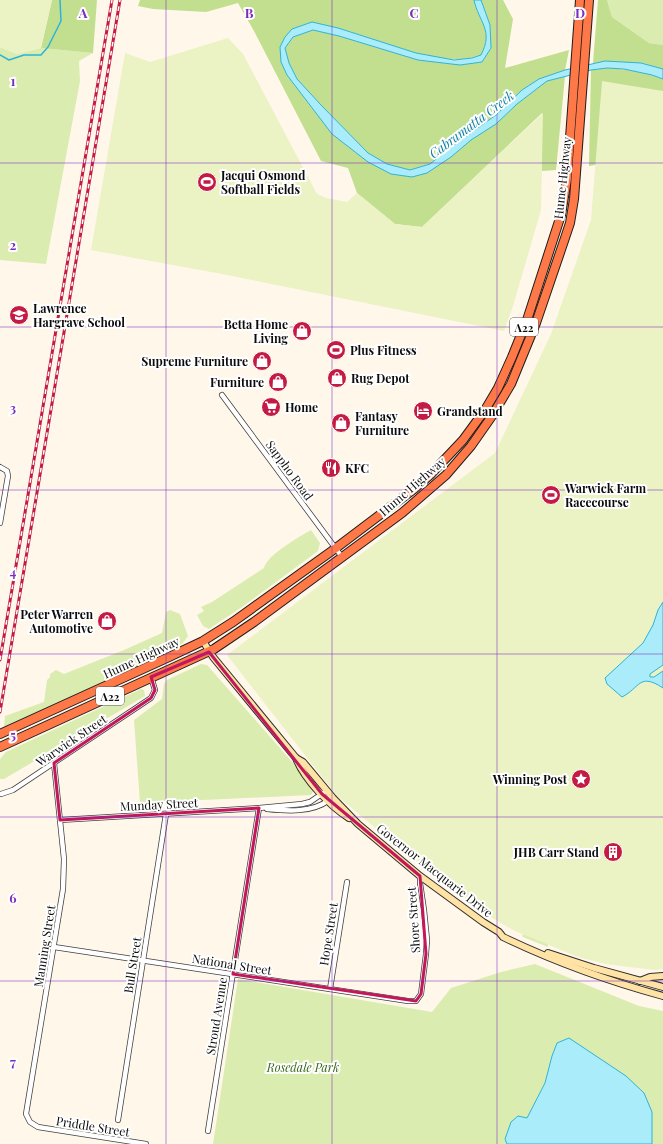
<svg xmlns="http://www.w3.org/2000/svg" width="663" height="1144" viewBox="0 0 663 1144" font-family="'Playfair Display',serif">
<rect width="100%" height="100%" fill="#fff7ea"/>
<g fill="#dbecb1">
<path d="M 607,0 L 663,0 L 663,45 L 649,43 L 612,17 Z"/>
<path d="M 0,47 L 17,54 L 41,48 L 93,53 L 79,61 L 80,81 L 46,264 L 0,260 Z"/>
<path d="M 311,530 L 320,543 L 318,551 L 242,607 L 209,629 L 203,626 L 197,615 L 204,611 L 201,607 L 212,602 L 264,568 C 267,555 299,537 311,530 Z"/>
<path d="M 170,610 L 180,614 L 188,636 L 183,643 L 133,668 L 4,727 L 5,716 L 44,702 L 47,680 L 50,677 L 50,674 L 56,670 L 64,674 L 124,650 L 162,633 L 166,612 Z"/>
<path d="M 201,664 L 207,665 L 315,788 L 311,795 L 140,803 L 134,720 L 162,699 L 164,684 L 167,680 Z"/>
<path d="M 141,689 L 144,690 L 145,696 L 4,779 L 0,779 L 0,759 L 6,752 Z"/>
<path d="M 524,934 L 548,942 L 548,947 L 523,937 L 522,936 Z"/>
<path d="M 535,964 L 639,1006 L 663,1011 L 663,1144 L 652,1144 L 652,1112 L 552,1056 L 545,1083 L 527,1118 L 505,1139 L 507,1144 L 213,1144 L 238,979 L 432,1012 L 451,988 L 501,972 Z"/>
</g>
<g fill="#c2de8f">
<path d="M 52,0 L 97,0 L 93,53 L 41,48 Z"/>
<path d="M 140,0 L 474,0 C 479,23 494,30 481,55 C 446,68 396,47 363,36 C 346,30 329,26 312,22 L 285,37 L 281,62 L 287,75 L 333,134 L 368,162 L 412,177 L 451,157 L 471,140 L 496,124 L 517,104 L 547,81 L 565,76 L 556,170 L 542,171 L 542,113 L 422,227 L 395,224 L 357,193 L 348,168 L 321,161 L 254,31 L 238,3 L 206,12 L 153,9 L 138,6 Z"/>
<path d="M 481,0 L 503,0 L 513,19 L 505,68 L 569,50 L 565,70 L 539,79 L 522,90 L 496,115 L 451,147 L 430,164 L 410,170 L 387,164 L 368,153 L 321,105 L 297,79 L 289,63 L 285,48 L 293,37 L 313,30 L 339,36 L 418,60 L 460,65 L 482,62 L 491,48 L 490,25 Z"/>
<path d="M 598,0 L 607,0 L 612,17 L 649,43 L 663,45 L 663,69 L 642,63 L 593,63 Z"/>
<path d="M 607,68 C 626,69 645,72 663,79 L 663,97 L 601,164 L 589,166 L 591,70 Z"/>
</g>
<g fill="#ebf2c4">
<path d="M 0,0 L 52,0 L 41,48 L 17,54 L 0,47 Z"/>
<path d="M 228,38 L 243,54 L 317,194 L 326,198 L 347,202 L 357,193 L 395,224 L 422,227 L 543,113 L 541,210 L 513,306 L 504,331 L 222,274 L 91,250 L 125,53 L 150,62 Z"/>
<path d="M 602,81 L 663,91 L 663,969 L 655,970 L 605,964 L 578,957 L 515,931 L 485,914 L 410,857 L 336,795 L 227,655 L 495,453 L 551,334 L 591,220 Z"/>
</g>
<g fill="#abecfa" stroke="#2db4d6">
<path d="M 474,0 L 481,0 L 490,25 L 491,48 L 482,62 L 460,65 L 418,60 L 339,36 L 313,30 L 293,37 L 285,48 L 289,63 L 297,79 L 321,105 L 368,153 L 387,164 L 410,170 L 430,164 L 451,147 L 496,115 L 522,90 L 539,79 L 565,70 L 605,61 L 641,63 L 663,69 L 663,79 L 652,75 L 624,69 L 607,68 L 591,70 L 547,81 L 517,104 L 496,124 L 471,140 L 451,157 L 427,173 L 412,177 L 391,174 L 368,162 L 332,134 L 287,75 L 281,62 L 280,47 L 285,37 L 292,29 L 312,22 L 338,28 L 416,53 L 454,60 L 472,58 L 481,55 C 494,30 479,23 474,0 Z"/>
<path d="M 663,602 L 663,665 L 650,674 L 650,677 L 654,677 L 663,671 L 663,688 C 639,672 640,688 622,697 L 607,684 L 605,678 L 643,643 L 653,625 L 658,610 Z"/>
<path d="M 569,1038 L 626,1076 L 644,1093 L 652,1112 L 652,1144 L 507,1144 L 505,1139 L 511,1122 L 518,1116 L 527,1118 L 545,1083 L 552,1056 L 557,1043 Z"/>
</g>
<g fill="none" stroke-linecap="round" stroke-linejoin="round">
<path stroke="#2db4d6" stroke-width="1.5" d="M 0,55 L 9,60 L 24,55 L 41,55 L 48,47 L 61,21 L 60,0"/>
<g stroke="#3f3f3f" stroke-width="6">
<g id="street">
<path d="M 222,395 L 342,557"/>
<path d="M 0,467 L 7,471 L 8,476 L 0,523"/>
<path d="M 54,763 L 64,859 L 63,889 L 26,1114 L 30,1122 L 38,1127 L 146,1144"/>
<path d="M 1,794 L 13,790 L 151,698 L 155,690 L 151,677"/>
<path d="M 267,809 C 287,811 312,813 329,800"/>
<path d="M 60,820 L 259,808 L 302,804 L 310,802 L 326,791"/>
<path d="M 54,947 L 408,1001 L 416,1001 L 421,994 L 426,954 L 427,940 L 424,910 L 420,883 L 420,876"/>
<path d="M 330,989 L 347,882"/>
<path d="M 118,1120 L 166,814"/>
<path d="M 208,1131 L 259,808"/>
</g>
</g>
<g stroke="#2e2e2e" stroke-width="8">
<g id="secondary">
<path d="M 203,641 L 213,657 L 296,758 L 303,762 L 333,798 L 358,824 L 420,876 L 483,922 L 499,932 L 503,937 C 555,962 608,981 663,996"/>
<path d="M 296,758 C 304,779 330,806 349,818"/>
<path d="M 548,953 L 594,968 L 663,987"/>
<path d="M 640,981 L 650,977 L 663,976"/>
</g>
</g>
<g stroke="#1d1d1d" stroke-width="10">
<g id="highway">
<path d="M 0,734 L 169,657 L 203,641 L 233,622 L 336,548 L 414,489 L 430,475 L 463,440 L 485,410 L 498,388 L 512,357 L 527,320 L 561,215 L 567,179 L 580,0"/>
<path d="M 0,747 L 214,649 L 254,622 L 402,513 L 446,475 L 471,446 L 492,416 L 511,384 L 536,323 L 565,238 L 570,223 L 574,199 L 589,0"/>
</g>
</g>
<use href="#street" stroke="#fff" stroke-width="4.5"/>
<use href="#secondary" stroke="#ffe3a5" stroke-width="6"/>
<use href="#highway" stroke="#ff7848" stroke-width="8"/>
<g stroke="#c41b44" stroke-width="3">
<g id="rail">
<path d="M 0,660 L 112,0"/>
<path d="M 0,712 L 120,0"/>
</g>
</g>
<use href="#rail" stroke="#fff" stroke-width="1.5" stroke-dasharray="4.5" stroke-linecap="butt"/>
</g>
<path fill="none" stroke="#c2185b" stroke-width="3" stroke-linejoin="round" d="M 209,652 L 322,794 L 420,876 L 426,954 L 421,994 L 416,1001 L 233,974 L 259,808 L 60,820 L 54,763 L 151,698 L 155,690 L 151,677 Z"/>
<path fill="none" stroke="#7b2cbf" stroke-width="1" stroke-opacity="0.55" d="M 166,0 L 166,1144M 332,0 L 332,1144M 497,0 L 497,1144M 0,163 L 663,163M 0,327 L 663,327M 0,490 L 663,490M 0,654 L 663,654M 0,817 L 663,817M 0,981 L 663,981"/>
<defs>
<g id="stadium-disc" transform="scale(1)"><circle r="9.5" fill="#c41b44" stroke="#fff"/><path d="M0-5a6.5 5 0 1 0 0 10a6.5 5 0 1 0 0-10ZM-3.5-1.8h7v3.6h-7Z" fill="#fff"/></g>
<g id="school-disc" transform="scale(1)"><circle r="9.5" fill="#c41b44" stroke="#fff"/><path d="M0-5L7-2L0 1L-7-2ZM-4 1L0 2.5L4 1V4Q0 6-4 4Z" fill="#fff"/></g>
<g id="shop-disc" transform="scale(1)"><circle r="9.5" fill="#c41b44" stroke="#fff"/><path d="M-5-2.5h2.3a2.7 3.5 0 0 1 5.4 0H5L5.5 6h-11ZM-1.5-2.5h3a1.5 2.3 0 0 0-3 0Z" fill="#fff"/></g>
<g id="supermarket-disc" transform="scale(1)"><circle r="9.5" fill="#c41b44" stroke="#fff"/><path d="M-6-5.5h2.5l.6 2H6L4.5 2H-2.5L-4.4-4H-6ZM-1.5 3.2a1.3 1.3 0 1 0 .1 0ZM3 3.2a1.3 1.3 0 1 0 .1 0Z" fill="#fff"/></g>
<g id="hotel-disc" transform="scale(1)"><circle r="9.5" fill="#c41b44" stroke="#fff"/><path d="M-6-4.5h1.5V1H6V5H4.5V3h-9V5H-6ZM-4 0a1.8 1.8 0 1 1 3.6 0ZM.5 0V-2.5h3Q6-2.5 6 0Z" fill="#fff"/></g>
<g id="restaurant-disc" transform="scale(1)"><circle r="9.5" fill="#c41b44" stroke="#fff"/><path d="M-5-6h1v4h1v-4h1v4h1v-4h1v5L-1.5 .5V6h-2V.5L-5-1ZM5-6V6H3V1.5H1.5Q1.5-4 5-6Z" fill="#fff"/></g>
<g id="sight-disc" transform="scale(1)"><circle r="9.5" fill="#c41b44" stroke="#fff"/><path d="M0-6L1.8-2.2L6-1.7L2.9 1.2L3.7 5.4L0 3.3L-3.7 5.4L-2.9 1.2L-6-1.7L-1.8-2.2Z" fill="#fff"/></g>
<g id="building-disc" transform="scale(1)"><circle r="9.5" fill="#c41b44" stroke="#fff"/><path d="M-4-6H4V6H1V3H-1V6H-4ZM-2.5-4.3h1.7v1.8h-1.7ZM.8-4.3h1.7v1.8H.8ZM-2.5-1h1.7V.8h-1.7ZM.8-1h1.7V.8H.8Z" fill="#fff"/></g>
</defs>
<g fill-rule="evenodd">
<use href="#stadium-disc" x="207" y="182"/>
<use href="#school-disc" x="19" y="315"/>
<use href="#shop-disc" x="302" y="331"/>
<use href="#stadium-disc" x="336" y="350"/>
<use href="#shop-disc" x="262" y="361"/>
<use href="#shop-disc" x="337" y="378"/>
<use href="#shop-disc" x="278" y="382"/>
<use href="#supermarket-disc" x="271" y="407"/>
<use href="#hotel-disc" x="423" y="411"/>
<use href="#shop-disc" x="341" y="423"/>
<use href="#restaurant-disc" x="331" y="468"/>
<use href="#stadium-disc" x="551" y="495"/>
<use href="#shop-disc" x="107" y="621"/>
<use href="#sight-disc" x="581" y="779"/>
<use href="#building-disc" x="613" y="852"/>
</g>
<g text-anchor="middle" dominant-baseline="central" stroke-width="4" stroke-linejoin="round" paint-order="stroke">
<g fill="#fff" stroke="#555" stroke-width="1">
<rect x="510" y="318" width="28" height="18" rx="3"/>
<rect x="96" y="687" width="28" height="18" rx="3"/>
</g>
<g font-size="11" font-weight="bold" fill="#0c0c0c">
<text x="524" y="327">A22</text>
<text x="110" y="696">A22</text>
</g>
<g font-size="12" font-weight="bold" fill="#0c0c0c" stroke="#fff" text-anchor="start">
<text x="221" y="175">Jacqui Osmond<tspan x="221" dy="14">Softball Fields</tspan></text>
<text x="33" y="308">Lawrence<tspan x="33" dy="14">Hargrave School</tspan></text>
<text x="288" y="324" text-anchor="end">Betta Home<tspan x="288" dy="14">Living</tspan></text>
<text x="350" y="350">Plus Fitness</text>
<text x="248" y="361" text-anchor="end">Supreme Furniture</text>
<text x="351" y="378">Rug Depot</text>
<text x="264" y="382" text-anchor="end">Furniture</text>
<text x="285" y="407">Home</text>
<text x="437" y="411">Grandstand</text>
<text x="355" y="416">Fantasy<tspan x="355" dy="14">Furniture</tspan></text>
<text x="345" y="468">KFC</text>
<text x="565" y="488">Warwick Farm<tspan x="565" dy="14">Racecourse</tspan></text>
<text x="93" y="614" text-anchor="end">Peter Warren<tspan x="93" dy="14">Automotive</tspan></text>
<text x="567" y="779" text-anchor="end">Winning Post</text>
<text x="599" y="852" text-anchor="end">JHB Carr Stand</text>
</g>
<g font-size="12" fill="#0c0c0c" stroke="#fff">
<text transform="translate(562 178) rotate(-84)">Hume Highway</text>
<text transform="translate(290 470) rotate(54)">Sappho Road</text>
<text transform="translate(412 486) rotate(-41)">Hume Highway</text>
<text transform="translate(141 657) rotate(-25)">Hume Highway</text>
<text transform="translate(71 740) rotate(-34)">Warwick Street</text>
<text transform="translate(159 804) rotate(-3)">Munday Street</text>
<text transform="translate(435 870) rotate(38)">Governor Macquarie Drive</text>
<text transform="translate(413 920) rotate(-94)">Shore Street</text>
<text transform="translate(328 934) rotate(-81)">Hope Street</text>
<text transform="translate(44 946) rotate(-81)">Manning Street</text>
<text transform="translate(232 964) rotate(9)">National Street</text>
<text transform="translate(132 965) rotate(-81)">Bull Street</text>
<text transform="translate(216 1016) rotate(-81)">Stroud Avenue</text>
<text transform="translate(93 1126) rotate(9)">Priddle Street</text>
</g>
<g font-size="12" font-style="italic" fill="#386718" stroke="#fff">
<text x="303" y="1067">Rosedale Park</text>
</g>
<g font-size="13" font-style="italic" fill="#0d80a5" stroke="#fff">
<text transform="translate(471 124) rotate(-37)">Cabramatta Creek</text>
</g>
</g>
<g font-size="13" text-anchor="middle" font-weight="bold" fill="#7b2cbf" stroke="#fff" stroke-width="4" stroke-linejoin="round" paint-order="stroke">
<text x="83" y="18">A</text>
<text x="249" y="18">B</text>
<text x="414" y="18">C</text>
<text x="580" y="18">D</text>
<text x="13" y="86">1</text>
<text x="13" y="250">2</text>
<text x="13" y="413">3</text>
<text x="13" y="577">4</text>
<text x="13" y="740">5</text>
<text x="13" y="903">6</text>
<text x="13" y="1067">7</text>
</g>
</svg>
